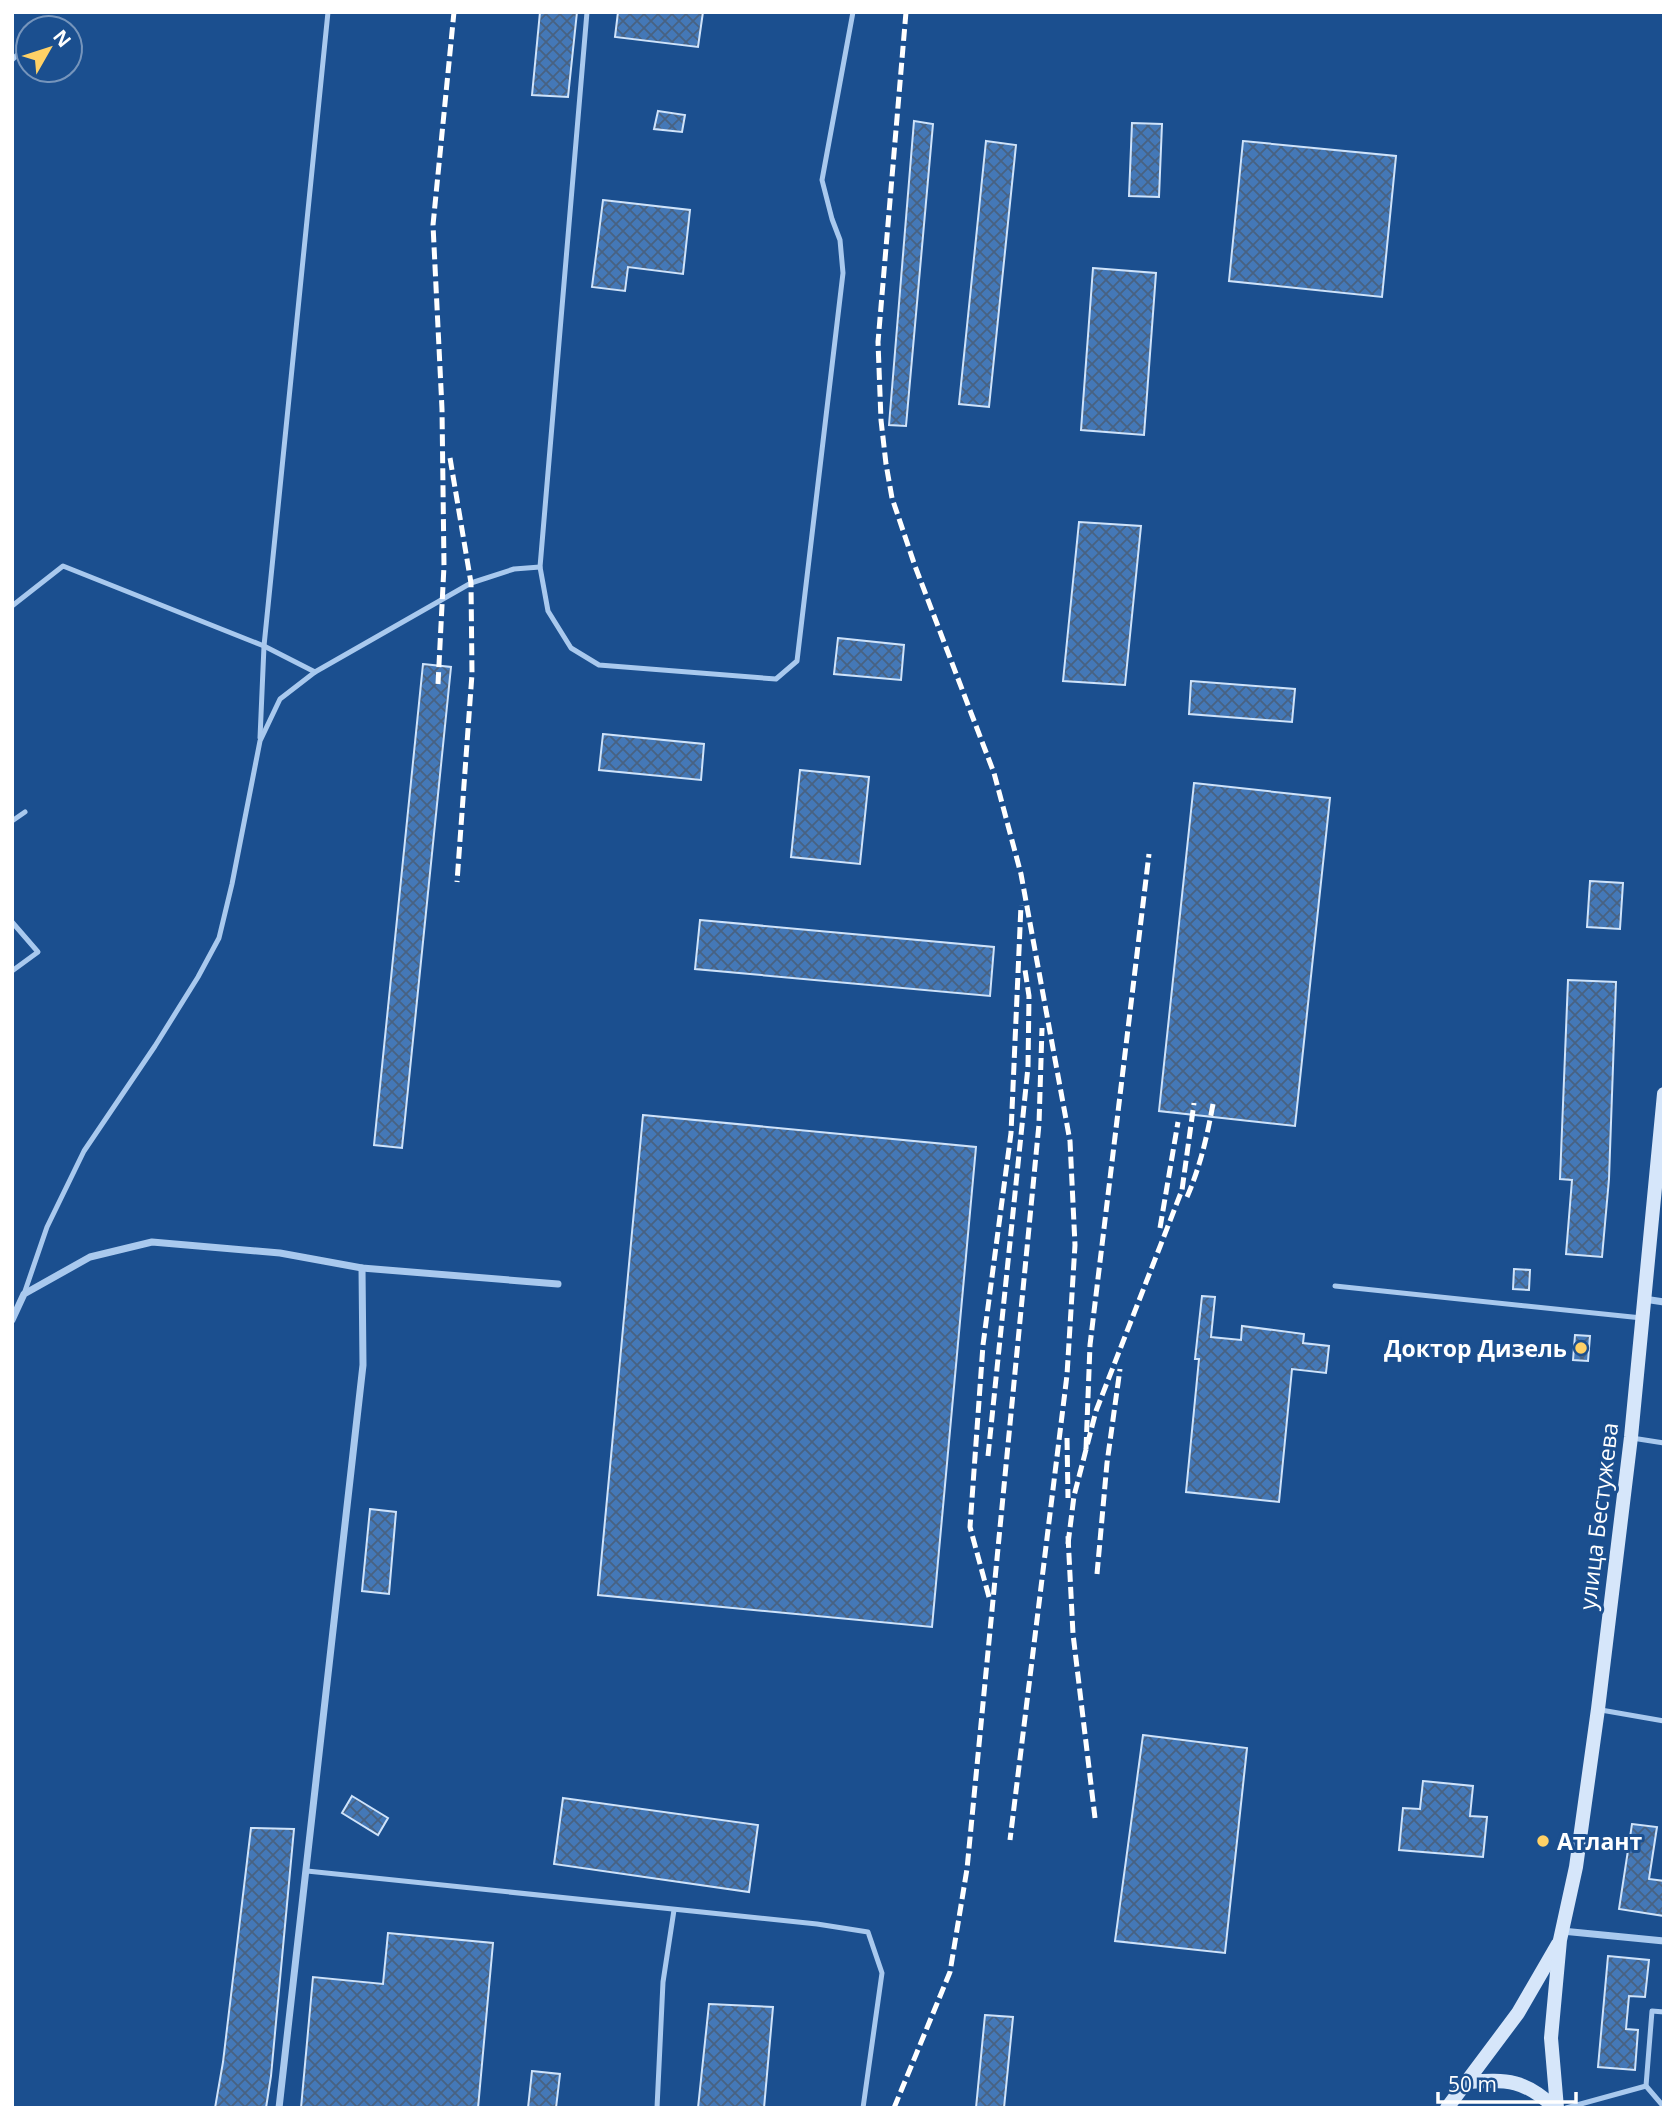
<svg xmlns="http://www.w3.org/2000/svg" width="1676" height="2120" viewBox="0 0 1676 2120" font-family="'Open Sans',sans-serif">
<defs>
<pattern id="building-cross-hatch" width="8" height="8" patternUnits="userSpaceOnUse" patternTransform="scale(1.75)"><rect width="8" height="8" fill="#4478b7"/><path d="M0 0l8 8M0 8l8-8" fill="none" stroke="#486282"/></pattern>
</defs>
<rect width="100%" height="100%" fill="#1b4f8f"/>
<g fill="url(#building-cross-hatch)" stroke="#cfe3fa" stroke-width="2">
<path d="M 540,12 L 577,12 L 568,97 L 532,95 Z"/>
<path d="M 618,12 L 703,12 L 698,47 L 615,37 Z"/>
<path d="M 658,111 L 685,115 L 682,132 L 654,129 Z"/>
<path d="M 914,121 L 933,124 L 906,426 L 889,425 Z"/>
<path d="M 1132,123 L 1162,124 L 1159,197 L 1129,196 Z"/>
<path d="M 986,141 L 1016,145 L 989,407 L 959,404 Z"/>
<path d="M 1243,141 L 1396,156 L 1382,297 L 1229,281 Z"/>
<path d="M 603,200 L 690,210 L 683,274 L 628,267 L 625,291 L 592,287 Z"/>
<path d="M 1093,268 L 1156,273 L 1144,435 L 1081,430 Z"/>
<path d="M 1079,522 L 1141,526 L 1125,685 L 1063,681 Z"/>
<path d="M 838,638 L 904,645 L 901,680 L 834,674 Z"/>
<path d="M 423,664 L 451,667 L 402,1148 L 374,1145 Z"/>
<path d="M 1191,681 L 1295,689 L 1292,722 L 1189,714 Z"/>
<path d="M 603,734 L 704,744 L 701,780 L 599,770 Z"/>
<path d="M 800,770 L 869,777 L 860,864 L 791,857 Z"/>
<path d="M 1194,783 L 1330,798 L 1295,1126 L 1159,1111 Z"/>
<path d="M 1590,881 L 1623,883 L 1620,929 L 1587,927 Z"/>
<path d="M 700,920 L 994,947 L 990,996 L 695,969 Z"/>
<path d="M 1568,980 L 1616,982 L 1609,1179 L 1602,1257 L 1566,1254 L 1572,1180 L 1560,1179 Z"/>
<path d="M 643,1115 L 976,1147 L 932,1627 L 598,1595 Z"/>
<path d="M 1514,1269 L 1530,1270 L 1529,1290 L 1513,1289 Z"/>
<path d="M 1202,1296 L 1215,1297 L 1211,1337 L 1241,1340 L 1242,1326 L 1304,1334 L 1303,1343 L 1329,1346 L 1326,1373 L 1292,1369 L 1279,1502 L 1186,1492 L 1199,1359 L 1195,1359 Z"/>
<path d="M 1575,1335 L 1590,1336 L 1588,1361 L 1573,1360 Z"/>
<path d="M 370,1509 L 396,1512 L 389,1594 L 362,1591 Z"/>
<path d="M 1143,1735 L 1247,1748 L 1225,1953 L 1115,1941 Z"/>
<path d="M 1423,1781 L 1473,1786 L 1470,1816 L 1487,1817 L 1483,1857 L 1399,1850 L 1403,1808 L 1420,1809 Z"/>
<path d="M 352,1796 L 388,1818 L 378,1835 L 342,1813 Z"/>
<path d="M 563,1798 L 758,1825 L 749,1892 L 554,1864 Z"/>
<path d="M 1632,1824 L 1657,1827 L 1649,1879 L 1664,1881 L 1664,1916 L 1619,1909 Z"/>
<path d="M 251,1828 L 294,1829 L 271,2076 L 266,2108 L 215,2108 L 223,2062 Z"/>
<path d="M 388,1933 L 493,1943 L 478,2108 L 301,2108 L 313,1977 L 383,1984 Z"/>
<path d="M 1608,1956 L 1649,1960 L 1645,1997 L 1629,1996 L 1626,2029 L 1638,2030 L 1635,2070 L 1598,2067 Z"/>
<path d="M 709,2004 L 773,2007 L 764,2108 L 698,2108 Z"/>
<path d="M 985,2015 L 1013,2017 L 1004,2108 L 976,2108 Z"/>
<path d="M 532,2071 L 560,2074 L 556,2108 L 528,2108 Z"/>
</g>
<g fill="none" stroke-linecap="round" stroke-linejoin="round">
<g stroke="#a9c9ee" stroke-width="5">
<path d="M 587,12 L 540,567 L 548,611 L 571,648 L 599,665 L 776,679 L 797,661 L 843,273 L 840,240 L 832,219 L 822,180 L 853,12"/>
<path d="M 12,60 L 25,47"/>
<path d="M 12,606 L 63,566 L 264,646 L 315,672"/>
<path d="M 260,738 L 264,646 L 328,12"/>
<path d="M 12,821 L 25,812"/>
<path d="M 12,922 L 38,952 L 12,971"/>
<path d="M 1335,1286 L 1642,1318"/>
<path d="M 24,1294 L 47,1227 L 84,1151 L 155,1046 L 198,977 L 219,938 L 232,884 L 260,741 L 280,699 L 315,672 L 471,583 L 514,569 L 540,567"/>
<path d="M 1632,1438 L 1664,1443"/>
<path d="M 1601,1710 L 1664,1721"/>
<path d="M 307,1871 L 817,1924 L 868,1932 L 882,1973 L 863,2108"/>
<path d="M 1646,2086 L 1664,2107"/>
<path d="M 657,2108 L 663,1982 L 674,1910"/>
<path d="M 1566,2108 L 1646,2086 L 1652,2011 L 1664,2012"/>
</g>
<g stroke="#a9c9ee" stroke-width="7">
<path d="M 1644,1299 L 1664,1302"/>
<path d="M 12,1320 L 24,1294 L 90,1257 L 152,1242 L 280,1253 L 362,1268 L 558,1284"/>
<path d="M 1562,1931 L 1664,1941"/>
<path d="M 279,2108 L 363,1365 L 362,1268"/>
</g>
<g stroke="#d6e6fa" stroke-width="14">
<path d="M 1468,2082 C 1508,2079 1525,2080 1555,2108"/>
<path d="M 1447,2108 L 1518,2013 L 1558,1944"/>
<path d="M 1557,2108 L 1551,2038 L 1560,1940 L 1576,1867 L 1598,1709 L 1631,1437 L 1664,1094"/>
</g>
<g stroke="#fff" stroke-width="5" stroke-dasharray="12 5" stroke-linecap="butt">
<path d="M 906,12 L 878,342 L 881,420 L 886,464 L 892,498 L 915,566 L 994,773 L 1021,874 L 1070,1141 L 1075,1245 L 1067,1375 L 1010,1840"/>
<path d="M 450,458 L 471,583 L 472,674 L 457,882"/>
<path d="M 438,684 L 444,566 L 442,409 L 433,225 L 454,12"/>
<path d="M 1187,1197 C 1200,1167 1207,1137 1213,1104"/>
<path d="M 1160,1228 L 1178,1122"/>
<path d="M 1067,1438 L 1068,1498"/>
<path d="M 1086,1449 L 1090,1345 L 1149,854"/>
<path d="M 988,1456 L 1028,1067 L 1029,996 L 1025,970"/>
<path d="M 1068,1536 L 1073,1634 L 1095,1818"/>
<path d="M 1068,1544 L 1074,1496 L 1096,1411 L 1182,1190 L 1194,1103"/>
<path d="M 1097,1574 L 1107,1463 L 1120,1369"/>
<path d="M 989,1597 L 970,1527 L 983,1345 L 1011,1133 L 1021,905"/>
<path d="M 894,2108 L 950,1972 L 967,1869 L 1039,1124 L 1042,1028"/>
</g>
</g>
<g fill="#ffd166" stroke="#1b4f8f" stroke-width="2.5">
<circle cx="1581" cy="1348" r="7"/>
<circle cx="1543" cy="1841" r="7"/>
</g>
<g text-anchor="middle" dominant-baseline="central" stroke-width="6" stroke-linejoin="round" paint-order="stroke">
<g font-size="23" font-weight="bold" fill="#fff" stroke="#1b4f8f" text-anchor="end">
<text x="1567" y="1348">Доктор Дизель</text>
<text x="1557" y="1841" text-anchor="start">Атлант</text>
</g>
<g font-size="23" fill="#fff" stroke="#1b4f8f">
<text transform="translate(1598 1516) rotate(-83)">улица Бестужева</text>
</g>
</g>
<rect width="1676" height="2120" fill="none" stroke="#ffffff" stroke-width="28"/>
<g transform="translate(49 49) rotate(51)"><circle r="33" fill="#1b4f8f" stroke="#7695bc" stroke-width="2"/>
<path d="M0-5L12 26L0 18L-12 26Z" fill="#ffd166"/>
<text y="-10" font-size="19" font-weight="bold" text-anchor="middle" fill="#ffffff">N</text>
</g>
<path d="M1438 2092v10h138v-10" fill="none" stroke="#ffffff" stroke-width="3.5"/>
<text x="1448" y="2092" font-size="21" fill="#ffffff" stroke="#1b4f8f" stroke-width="5" paint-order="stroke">50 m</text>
</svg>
